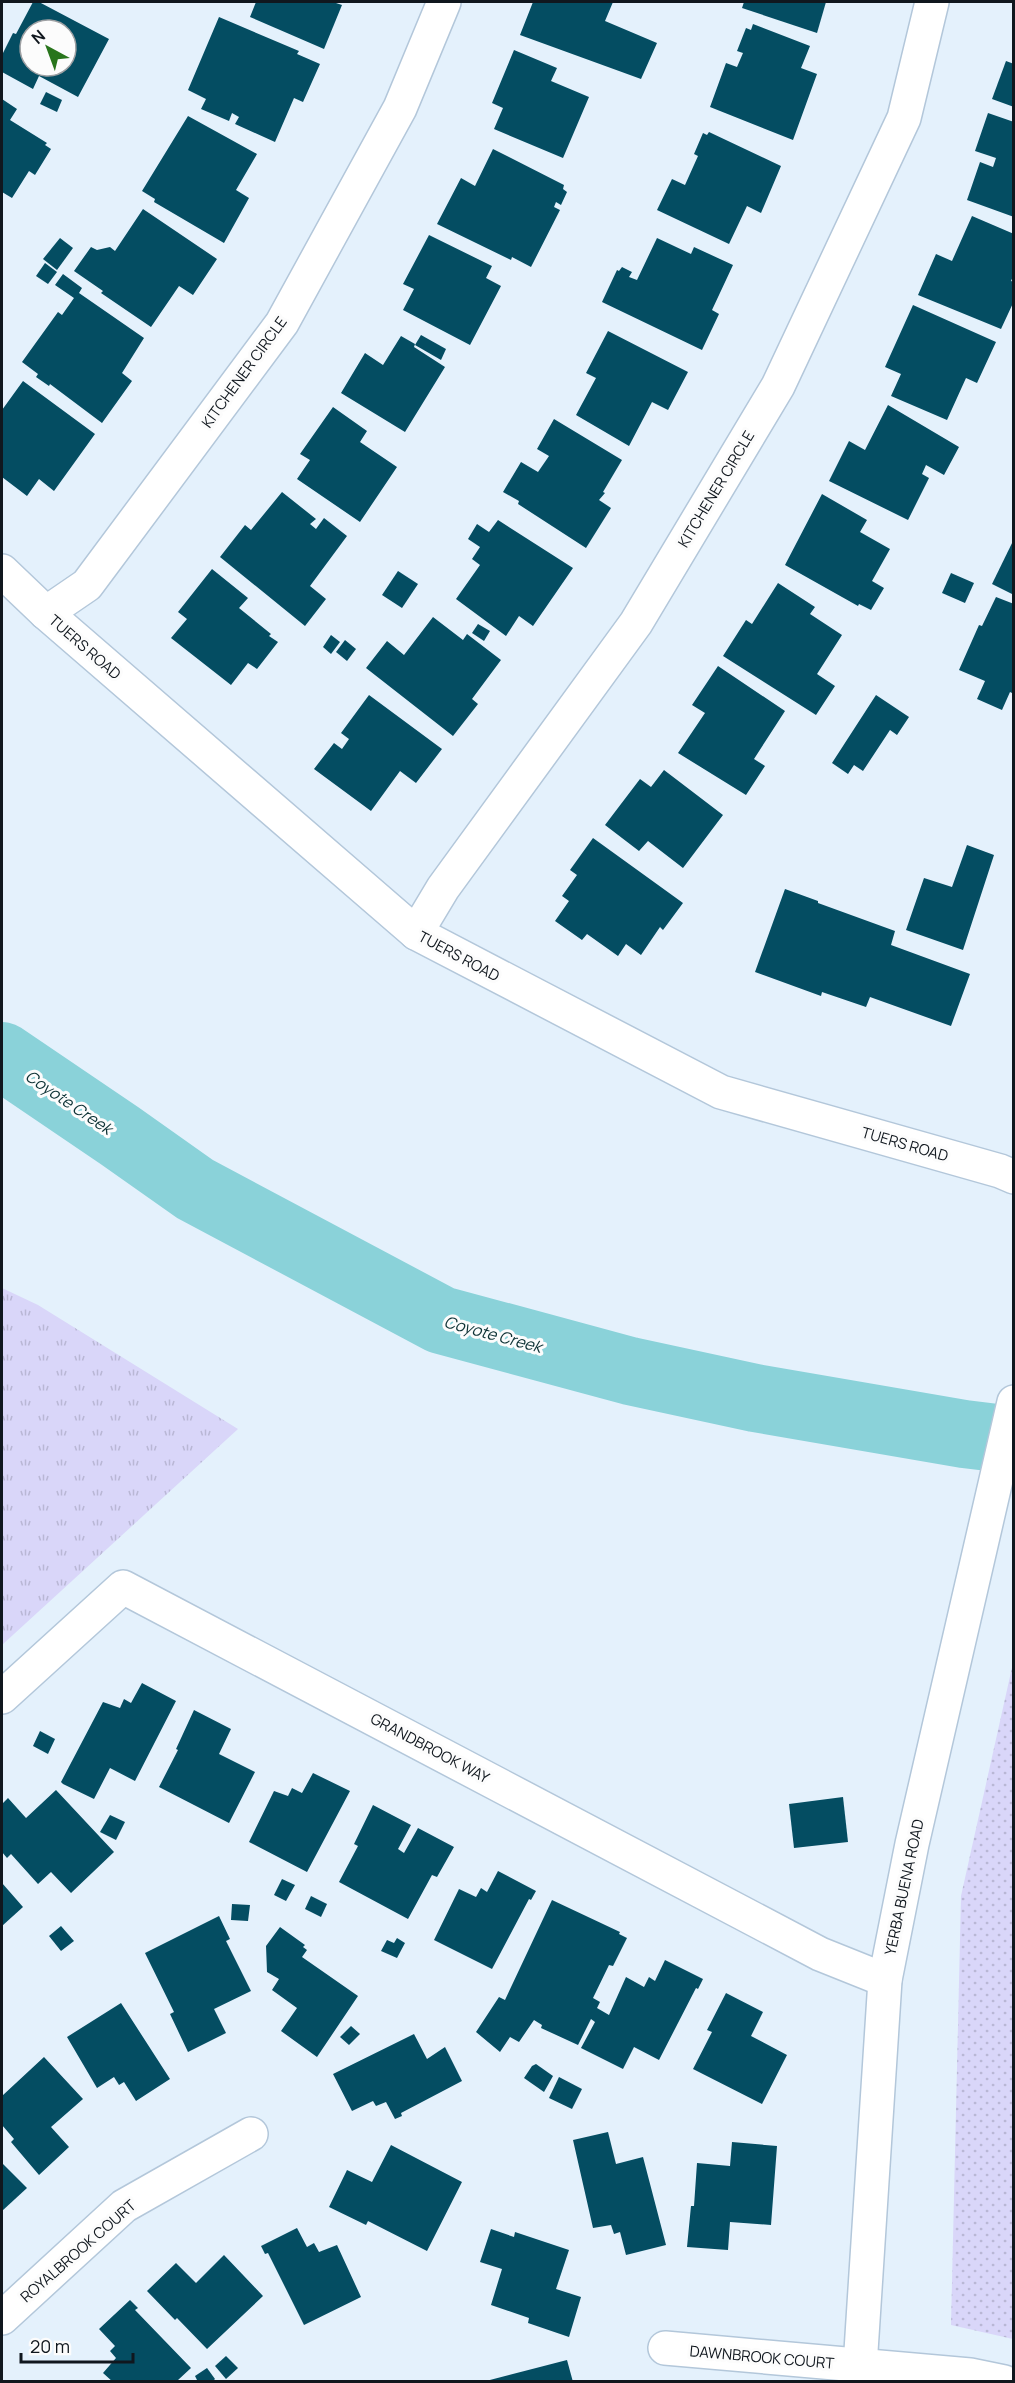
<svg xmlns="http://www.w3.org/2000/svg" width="1015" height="2383" viewBox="0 0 1015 2383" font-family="Manrope,sans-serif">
<defs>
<pattern id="grass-tufts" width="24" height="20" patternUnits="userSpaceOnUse" patternTransform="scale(1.5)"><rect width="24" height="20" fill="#d9d6f9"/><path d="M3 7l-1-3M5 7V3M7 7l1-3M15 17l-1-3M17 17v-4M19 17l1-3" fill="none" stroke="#b9b7d5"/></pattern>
<pattern id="park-dots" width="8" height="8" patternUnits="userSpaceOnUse" patternTransform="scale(1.5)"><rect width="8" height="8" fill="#d9d6f9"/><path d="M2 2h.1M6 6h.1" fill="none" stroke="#b9b7d5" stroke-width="1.8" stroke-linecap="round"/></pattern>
</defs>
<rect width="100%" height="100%" fill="#e4f1fc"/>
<path fill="url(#grass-tufts)" d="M 2,1288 L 38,1305 L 238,1429 L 2,1645 Z"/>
<path fill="url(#park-dots)" d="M 1013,1663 L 1014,2339 L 1013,2339 L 951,2325 L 961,1896 Z"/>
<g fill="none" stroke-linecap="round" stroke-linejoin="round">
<path stroke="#8ad2d9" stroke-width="68" d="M 2,1056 L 120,1136 L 195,1189 L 441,1320 L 630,1371 L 755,1398 L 964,1434 L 1014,1440"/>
</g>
<g fill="#044d62" fill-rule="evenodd">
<path d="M 33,2 L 39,2 L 109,39 L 78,97 L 39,76 L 33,89 L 2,72 L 2,55 L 13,33 L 16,34 ZM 30,30 L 66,30 L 66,66 L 30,66 Z"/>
<path d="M 256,2 L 333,2 L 342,5 L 324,49 L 250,17 Z"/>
<path d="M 533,2 L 613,2 L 605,21 L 657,43 L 641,79 L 520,35 Z"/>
<path d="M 744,2 L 826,2 L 817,33 L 742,8 Z"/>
<path d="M 219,17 L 299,51 L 297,54 L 320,64 L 303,102 L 294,98 L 275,142 L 235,124 L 239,117 L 232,113 L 229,121 L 201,109 L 206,99 L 188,90 Z"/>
<path d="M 753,24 L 810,46 L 801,68 L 817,74 L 793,140 L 710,107 L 726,63 L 737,67 L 743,53 L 737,51 L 746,28 L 751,30 Z"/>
<path d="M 514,50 L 557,68 L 551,81 L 589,97 L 563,158 L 494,129 L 503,108 L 492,103 Z"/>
<path d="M 1006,61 L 1014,64 L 1014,107 L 992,99 Z"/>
<path d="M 46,92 L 62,100 L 57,112 L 40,104 Z"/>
<path d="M 2,99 L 17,109 L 10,120 L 47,143 L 45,145 L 51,149 L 35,175 L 29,171 L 12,198 L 2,192 Z"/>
<path d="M 988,113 L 1014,122 L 1014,217 L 967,200 L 980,162 L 993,167 L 996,158 L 975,151 Z"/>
<path d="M 188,116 L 257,154 L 236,190 L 249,198 L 224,243 L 154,202 L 155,199 L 142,191 Z"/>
<path d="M 709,132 L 781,166 L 761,213 L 747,206 L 729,244 L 657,210 L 672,179 L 685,185 L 698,156 L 694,154 L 703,133 L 707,135 Z"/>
<path d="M 493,149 L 564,185 L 563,189 L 567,192 L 561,205 L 556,202 L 554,207 L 560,210 L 531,267 L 512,257 L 511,260 L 437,224 L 461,178 L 475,186 Z"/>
<path d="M 143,209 L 217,259 L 193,295 L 179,286 L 151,327 L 101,293 L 103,291 L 74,271 L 91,247 L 97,250 L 110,247 L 115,251 Z"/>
<path d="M 972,216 L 1014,234 L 1014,274 L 1011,281 L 1014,282 L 1014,301 L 1001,329 L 918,295 L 936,254 L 952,261 Z"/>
<path d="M 429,235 L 492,266 L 486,278 L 501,286 L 470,345 L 403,310 L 414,289 L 403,284 Z"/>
<path d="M 60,238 L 73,248 L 57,270 L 43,259 Z"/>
<path d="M 657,238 L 691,254 L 694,247 L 733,265 L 712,310 L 719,314 L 702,350 L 602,302 L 617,270 L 619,271 L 622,267 L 632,272 L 629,277 L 637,280 Z"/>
<path d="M 45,263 L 57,272 L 48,284 L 36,276 Z"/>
<path d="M 63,274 L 82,288 L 79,293 L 144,338 L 122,373 L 132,381 L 102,423 L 50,384 L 49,386 L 36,377 L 38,374 L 22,362 L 58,312 L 62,315 L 74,298 L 55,285 Z"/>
<path d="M 913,305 L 996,342 L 977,383 L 966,378 L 947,420 L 891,396 L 901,374 L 885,367 Z"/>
<path d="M 608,331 L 688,372 L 668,410 L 652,402 L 629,446 L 576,415 L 596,378 L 586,373 Z"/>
<path d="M 421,335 L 446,349 L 441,360 L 415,345 Z"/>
<path d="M 401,336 L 415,344 L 414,347 L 445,367 L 405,432 L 341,393 L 365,353 L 383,365 Z"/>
<path d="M 23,381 L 95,434 L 54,491 L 39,479 L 27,496 L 2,477 L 2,410 Z"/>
<path d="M 888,405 L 959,447 L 944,475 L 926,465 L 922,474 L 929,478 L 908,520 L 829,481 L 849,441 L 865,450 Z"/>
<path d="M 333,407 L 367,431 L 360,442 L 397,467 L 360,522 L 297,479 L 310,460 L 300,454 Z"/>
<path d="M 554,419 L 622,460 L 603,492 L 605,493 L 599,500 L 611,508 L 586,548 L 518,504 L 519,501 L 503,492 L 521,462 L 538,472 L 549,456 L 537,449 Z"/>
<path d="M 282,492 L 316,519 L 310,524 L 316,529 L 324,518 L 347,536 L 310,586 L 326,599 L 305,626 L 220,557 L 245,525 L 251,530 Z"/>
<path d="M 822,494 L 867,520 L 860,532 L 890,549 L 872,581 L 884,588 L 871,610 L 859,604 L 858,606 L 785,565 Z"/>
<path d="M 498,520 L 573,568 L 533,626 L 519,616 L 506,636 L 456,599 L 480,565 L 472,559 L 480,547 L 468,539 L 477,524 L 489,532 Z"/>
<path d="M 1014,539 L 1014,595 L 992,584 Z"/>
<path d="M 212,569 L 248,598 L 239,608 L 271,634 L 269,636 L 278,642 L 257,669 L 248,663 L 231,685 L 171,638 L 187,619 L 178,612 Z"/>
<path d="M 398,571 L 418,584 L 402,608 L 382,595 Z"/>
<path d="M 951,573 L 974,583 L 965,603 L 942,593 Z"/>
<path d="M 778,583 L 815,607 L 810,614 L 842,635 L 817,674 L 835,686 L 816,715 L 723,656 L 746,620 L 752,624 Z"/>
<path d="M 996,597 L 1014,604 L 1014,694 L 1010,692 L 1002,710 L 977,699 L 985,681 L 959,670 L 979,625 L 982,626 Z"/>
<path d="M 433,617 L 463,640 L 467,634 L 501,660 L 472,699 L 478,704 L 453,736 L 366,668 L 387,641 L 404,655 Z"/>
<path d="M 478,624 L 490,631 L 484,641 L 472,633 Z"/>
<path d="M 331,635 L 340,642 L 331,654 L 323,647 Z"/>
<path d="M 345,640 L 356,649 L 347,661 L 336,652 Z"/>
<path d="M 718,666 L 785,711 L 754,759 L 765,766 L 746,795 L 678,753 L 705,713 L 692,705 Z"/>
<path d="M 369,695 L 442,749 L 416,783 L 400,771 L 371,811 L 314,769 L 334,743 L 342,749 L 349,739 L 341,733 Z"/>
<path d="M 876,695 L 909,717 L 897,735 L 890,730 L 863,771 L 854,765 L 848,774 L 832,763 Z"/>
<path d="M 664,770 L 723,815 L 683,868 L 648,841 L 639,851 L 605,825 L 640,779 L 651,787 Z"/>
<path d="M 593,838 L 683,903 L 663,930 L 660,927 L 641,955 L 626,944 L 618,956 L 587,934 L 582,940 L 555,921 L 569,901 L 562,896 L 577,875 L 570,870 Z"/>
<path d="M 967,845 L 994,855 L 963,950 L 906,930 L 924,878 L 952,887 Z"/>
<path d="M 785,889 L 818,901 L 818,903 L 895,931 L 891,945 L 970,974 L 951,1026 L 870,997 L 866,1007 L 822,992 L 821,996 L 755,972 Z"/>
<path d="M 142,1683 L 176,1701 L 135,1781 L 110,1768 L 94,1799 L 63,1784 L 61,1782 L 103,1702 L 120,1708 L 124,1699 L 131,1703 Z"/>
<path d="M 194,1710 L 231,1729 L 219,1754 L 255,1772 L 229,1823 L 159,1787 L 178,1750 L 176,1749 Z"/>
<path d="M 40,1731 L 55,1739 L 48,1754 L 33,1746 Z"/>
<path d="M 313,1773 L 350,1791 L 307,1872 L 249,1842 L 274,1791 L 288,1796 L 292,1788 L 302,1793 Z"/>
<path d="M 56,1790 L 114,1852 L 71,1893 L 51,1872 L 38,1884 L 11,1854 L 7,1858 L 2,1852 L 2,1804 L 8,1798 L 26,1818 Z"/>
<path d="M 843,1797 L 848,1842 L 794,1848 L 789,1804 Z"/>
<path d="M 373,1805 L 411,1825 L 398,1849 L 404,1853 L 418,1828 L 454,1847 L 437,1877 L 432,1875 L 408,1919 L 339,1882 L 358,1846 L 354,1844 Z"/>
<path d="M 110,1815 L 125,1822 L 116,1840 L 100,1832 Z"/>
<path d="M 498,1871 L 536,1891 L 531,1900 L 529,1899 L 492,1969 L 434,1940 L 459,1889 L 476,1897 L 481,1888 L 487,1892 Z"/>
<path d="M 282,1879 L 295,1885 L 286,1901 L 274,1895 Z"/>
<path d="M 2,1883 L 23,1907 L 2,1926 Z"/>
<path d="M 311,1896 L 327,1904 L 321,1917 L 305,1909 Z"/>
<path d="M 552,1900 L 620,1932 L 619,1934 L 627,1938 L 613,1966 L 609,1965 L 593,1998 L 600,2002 L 597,2008 L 609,2015 L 626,1977 L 644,1987 L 649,1977 L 655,1981 L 665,1960 L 703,1979 L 698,1989 L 696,1988 L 659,2060 L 634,2047 L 623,2069 L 581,2048 L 595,2022 L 591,2019 L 578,2045 L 541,2028 L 542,2025 L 534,2020 L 519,2042 L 510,2037 L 500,2052 L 476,2032 L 499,1997 L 505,2000 Z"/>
<path d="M 232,1904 L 250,1905 L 248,1921 L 231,1920 Z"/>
<path d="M 219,1916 L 230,1939 L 226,1941 L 251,1991 L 214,2009 L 226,2033 L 188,2052 L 170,2014 L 174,2012 L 145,1953 Z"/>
<path d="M 61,1926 L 74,1941 L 61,1951 L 49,1936 Z"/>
<path d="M 280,1927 L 305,1945 L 303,1947 L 307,1950 L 302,1957 L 358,1996 L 317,2057 L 281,2031 L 297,2008 L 272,1990 L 279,1979 L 267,1972 L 266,1946 Z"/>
<path d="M 397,1938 L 405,1943 L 397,1958 L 381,1951 L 387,1940 L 394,1943 Z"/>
<path d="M 726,1993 L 763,2012 L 751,2036 L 787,2055 L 762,2104 L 693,2069 L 712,2032 L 707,2030 Z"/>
<path d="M 121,2003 L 170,2079 L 136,2101 L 124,2082 L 119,2085 L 114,2077 L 97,2088 L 67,2037 Z"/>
<path d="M 351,2026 L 360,2034 L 349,2045 L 340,2037 Z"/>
<path d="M 414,2034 L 427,2059 L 445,2047 L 462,2081 L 401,2113 L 402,2116 L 395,2119 L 386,2102 L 376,2106 L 373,2101 L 352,2111 L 333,2074 Z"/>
<path d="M 44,2057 L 83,2099 L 51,2127 L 69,2147 L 39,2175 L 11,2142 L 14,2139 L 2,2125 L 2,2096 Z"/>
<path d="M 536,2064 L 553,2076 L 544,2092 L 524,2078 L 532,2066 Z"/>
<path d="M 559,2077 L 582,2089 L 572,2109 L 549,2098 Z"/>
<path d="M 608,2132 L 616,2164 L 643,2157 L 666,2245 L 626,2255 L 620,2232 L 614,2234 L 611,2225 L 593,2228 L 573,2140 Z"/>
<path d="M 732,2142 L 777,2146 L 771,2225 L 730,2222 L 728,2250 L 687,2247 L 691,2206 L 694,2206 L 697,2163 L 730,2166 Z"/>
<path d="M 391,2145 L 462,2182 L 427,2251 L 368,2221 L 366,2225 L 329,2207 L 347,2170 L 372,2182 Z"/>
<path d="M 2,2163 L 27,2188 L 2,2211 Z"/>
<path d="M 297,2228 L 307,2247 L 314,2243 L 319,2252 L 337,2245 L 361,2297 L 304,2325 L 268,2253 L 265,2254 L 261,2246 Z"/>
<path d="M 491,2229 L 514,2237 L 515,2232 L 569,2250 L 556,2289 L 581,2297 L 569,2337 L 528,2323 L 529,2318 L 491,2305 L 502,2269 L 480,2262 Z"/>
<path d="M 224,2255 L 263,2296 L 207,2349 L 177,2318 L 175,2320 L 147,2291 L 176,2263 L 196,2283 Z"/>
<path d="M 130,2300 L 138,2308 L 135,2310 L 191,2368 L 178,2380 L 180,2382 L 113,2382 L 103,2373 L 116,2358 L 110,2351 L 115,2346 L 99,2329 Z"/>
<path d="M 226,2356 L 238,2368 L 226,2379 L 215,2366 Z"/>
<path d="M 567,2360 L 573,2382 L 486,2382 L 486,2381 Z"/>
<path d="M 207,2368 L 215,2379 L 212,2382 L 198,2382 L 195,2376 Z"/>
</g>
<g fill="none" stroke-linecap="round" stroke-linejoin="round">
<g stroke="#b3c7da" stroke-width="36">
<g id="minor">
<path d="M 46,613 L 87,585 L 282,323 L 400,108 L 444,2"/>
<path d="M 416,933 L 443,888 L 636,623 L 778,386 L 904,118 L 932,2"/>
<path d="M 2,1697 L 123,1587 L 820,1954 L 885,1980"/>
<path d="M 2,2318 L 124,2206 L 251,2134"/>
<path d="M 665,2348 L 970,2375 L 1004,2382"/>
</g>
</g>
<g stroke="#b3c7da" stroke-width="36">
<path id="tertiary" d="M 2,571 L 46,613 L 416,933 L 721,1092 L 1000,1171 L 1014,1177"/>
</g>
<g stroke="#b3c7da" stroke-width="36">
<path id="secondary" d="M 859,2382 L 885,1980 L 912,1844 L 1014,1402"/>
</g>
<use href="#minor" stroke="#fff" stroke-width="33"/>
<use href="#tertiary" stroke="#fff" stroke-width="33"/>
<use href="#secondary" stroke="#fff" stroke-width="33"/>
</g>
<g text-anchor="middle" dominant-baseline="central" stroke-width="6" stroke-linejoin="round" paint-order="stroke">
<g font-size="15" fill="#10171e" stroke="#fcfcfc">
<text transform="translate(244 372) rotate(-54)">KITCHENER CIRCLE</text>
<text transform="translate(716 489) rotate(-59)">KITCHENER CIRCLE</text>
<text transform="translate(85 647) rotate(41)">TUERS ROAD</text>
<text transform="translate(459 956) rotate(28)">TUERS ROAD</text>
<text transform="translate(905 1144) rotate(16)">TUERS ROAD</text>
<text transform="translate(430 1748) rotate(28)">GRANDBROOK WAY</text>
<text transform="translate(904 1887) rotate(-78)">YERBA BUENA ROAD</text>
<text transform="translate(78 2251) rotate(-41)">ROYALBROOK COURT</text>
<text transform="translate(762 2357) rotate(5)">DAWNBROOK COURT</text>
</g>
<g font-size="16" font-style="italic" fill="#0c3134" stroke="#fcfcfc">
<text transform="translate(69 1102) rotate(34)">Coyote Creek</text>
<text transform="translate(493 1334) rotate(15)">Coyote Creek</text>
</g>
</g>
<rect width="1015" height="2383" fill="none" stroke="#10171e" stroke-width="6"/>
<g transform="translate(48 48) rotate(319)"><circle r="28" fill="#fcfcfc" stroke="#9ea0a3" stroke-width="1.5"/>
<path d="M0-4.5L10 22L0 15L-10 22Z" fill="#28751c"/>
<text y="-9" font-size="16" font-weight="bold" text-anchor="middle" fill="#10171e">N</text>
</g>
<path d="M21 2353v9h112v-9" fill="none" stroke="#10171e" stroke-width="3"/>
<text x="30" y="2353" font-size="18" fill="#10171e" stroke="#fcfcfc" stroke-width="4.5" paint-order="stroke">20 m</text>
</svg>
